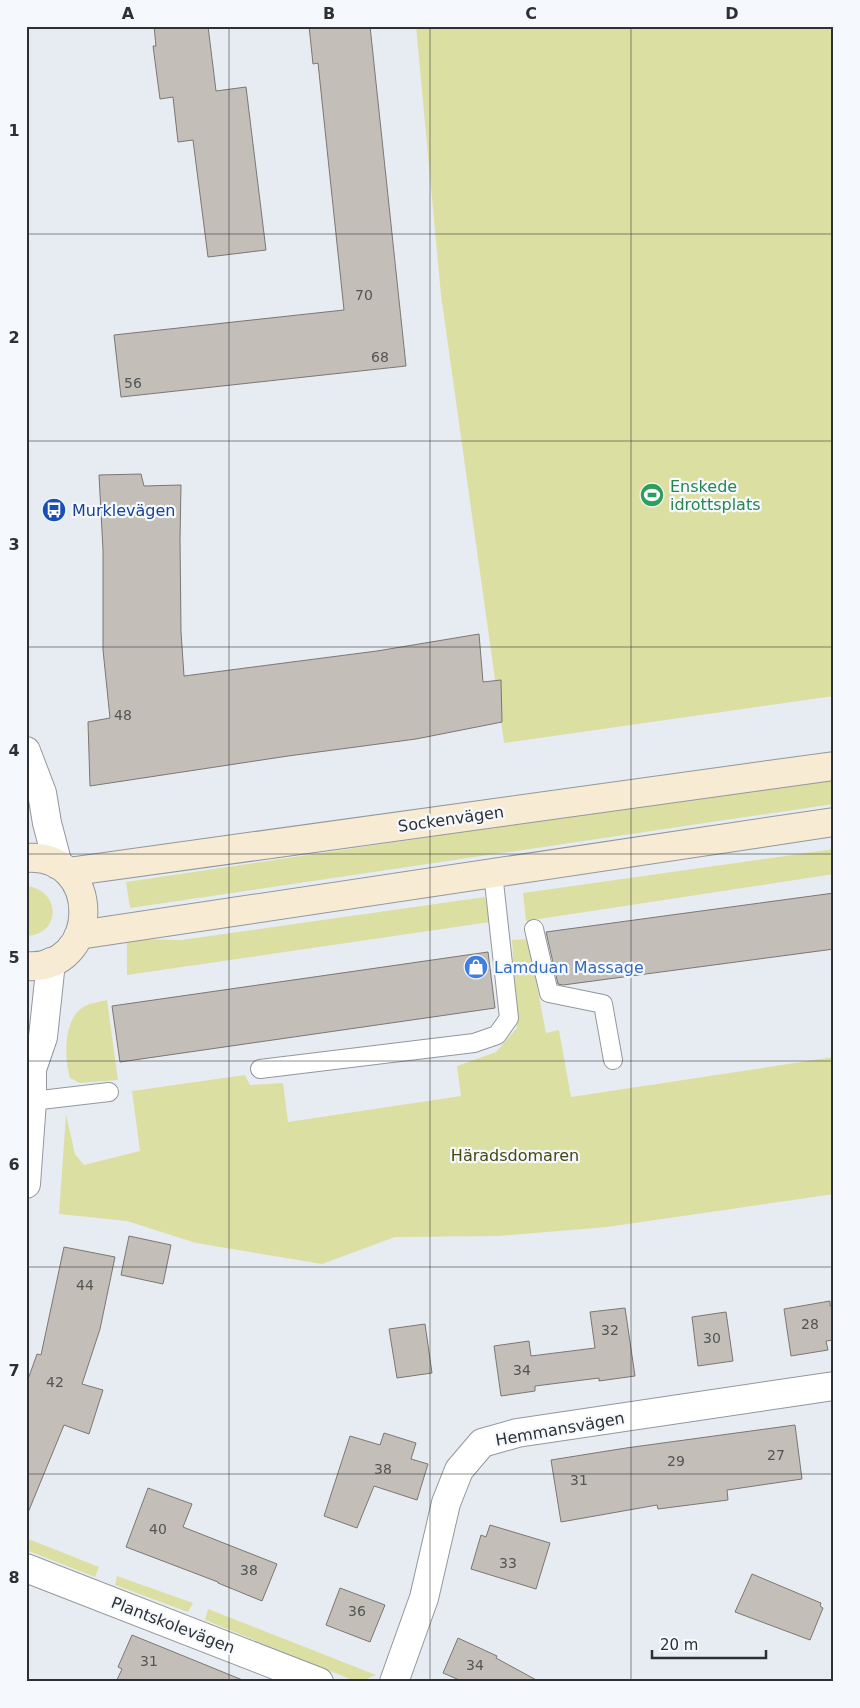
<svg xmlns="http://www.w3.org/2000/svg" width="860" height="1708" viewBox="0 0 860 1708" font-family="'DejaVu Sans',sans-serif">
<rect width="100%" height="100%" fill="#e7ecf2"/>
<g fill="#dcdfa2">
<path d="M 416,26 L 834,26 L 834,696 L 504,743 L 441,295 Z"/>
<path d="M 834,777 L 834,804 L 130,908 L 126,882 Z"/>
<path d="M 834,849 L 834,874 L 526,921 L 523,893 Z"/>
<path d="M 26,886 C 61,889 62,935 26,936 Z"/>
<path d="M 485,897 L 490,922 L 127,975 L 127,939 L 181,940 Z"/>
<path d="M 528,939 L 546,1033 L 559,1030 L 571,1097 L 834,1057 L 834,1194 L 607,1227 L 499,1236 L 395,1237 L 322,1264 L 196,1243 L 127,1221 L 59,1214 L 66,1114 L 75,1154 L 84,1165 L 140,1151 L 132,1091 L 245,1075 L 250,1085 L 283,1083 L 288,1122 L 461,1096 L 457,1066 L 496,1052 L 517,1028 L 512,940 Z"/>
<path d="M 107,1000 L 118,1080 L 80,1083 L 70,1078 C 64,1058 63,1017 85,1006 C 91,1003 100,1002 107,1000 Z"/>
<path d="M 26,1538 L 99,1567 L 95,1577 L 26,1550 Z"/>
<path d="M 117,1576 L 193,1603 L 188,1612 L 115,1585 Z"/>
<path d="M 208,1609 L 376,1675 L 362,1681 L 350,1679 L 205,1620 Z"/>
</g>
<g fill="#c3bfb8" stroke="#7b7771">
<path d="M 154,26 L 208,26 L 216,91 L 246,87 L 266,250 L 208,257 L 193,140 L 178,142 L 173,97 L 160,99 L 153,46 L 156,46 Z"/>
<path d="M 309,26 L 370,26 L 406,366 L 121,397 L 114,335 L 344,310 L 318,63 L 313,64 Z"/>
<path d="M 141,474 L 144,486 L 181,485 L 180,540 L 181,632 L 184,676 L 377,651 L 479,634 L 483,682 L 501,680 L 502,722 L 416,739 L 288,756 L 90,786 L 88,722 L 110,718 L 103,650 L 103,550 L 99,475 Z"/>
<path d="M 834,893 L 834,949 L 563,985 L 558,984 L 546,932 Z"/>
<path d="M 488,952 L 495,1008 L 120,1062 L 112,1006 Z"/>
<path d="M 129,1236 L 171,1245 L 163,1284 L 121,1275 Z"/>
<path d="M 64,1247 L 115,1257 L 100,1329 L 82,1384 L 103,1390 L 89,1434 L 64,1425 L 27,1515 L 26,1385 L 37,1354 L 41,1355 Z"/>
<path d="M 830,1301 L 830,1306 L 834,1305 L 834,1340 L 826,1341 L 828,1350 L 791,1356 L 784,1309 Z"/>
<path d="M 625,1308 L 635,1376 L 599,1381 L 599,1378 L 535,1386 L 535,1391 L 501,1396 L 494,1346 L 529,1341 L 531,1356 L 595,1348 L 590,1312 Z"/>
<path d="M 726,1312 L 733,1361 L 698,1366 L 692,1317 Z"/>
<path d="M 425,1324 L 432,1373 L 397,1378 L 389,1329 Z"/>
<path d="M 795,1425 L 802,1479 L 727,1490 L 728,1500 L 658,1509 L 657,1505 L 561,1522 L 551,1460 L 626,1448 Z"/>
<path d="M 384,1433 L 416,1443 L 411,1459 L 428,1464 L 417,1500 L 374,1486 L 357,1528 L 324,1516 L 350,1436 L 380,1445 Z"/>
<path d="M 148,1488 L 192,1504 L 183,1527 L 277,1564 L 262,1601 L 218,1583 L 218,1582 L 126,1547 Z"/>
<path d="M 490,1525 L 550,1543 L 536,1589 L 471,1569 L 481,1535 L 486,1537 Z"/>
<path d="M 752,1574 L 821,1603 L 820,1606 L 823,1608 L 810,1640 L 735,1612 Z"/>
<path d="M 340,1588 L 385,1605 L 370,1642 L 326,1625 Z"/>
<path d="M 132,1635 L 245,1681 L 245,1682 L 116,1682 L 122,1669 L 118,1667 Z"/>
<path d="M 458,1638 L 497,1656 L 496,1658 L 540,1682 L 464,1682 L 443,1673 Z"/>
</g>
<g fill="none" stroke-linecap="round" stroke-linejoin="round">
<g stroke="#93979d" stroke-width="20">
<g id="lane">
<path d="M 534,929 L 549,993 L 603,1004 L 613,1060"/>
<path d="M 260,1069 L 474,1043 L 497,1035 L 509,1018 L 493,873"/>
<path d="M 32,1101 L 109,1092"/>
</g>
</g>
<g stroke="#93979d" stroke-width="30">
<g id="street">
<path d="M 26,751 L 42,793 L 47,823 L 58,865"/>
<path d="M 26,1184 L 32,1101 L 32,1069 L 43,1037 L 51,962"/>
<path d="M 26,1568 L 319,1682"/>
<path d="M 394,1682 L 424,1598 L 446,1503 L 459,1470 L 482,1443 L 517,1433 L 834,1386"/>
</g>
</g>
<g stroke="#93979d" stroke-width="30">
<g id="secondary">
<path d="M 26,858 C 103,852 102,972 26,966"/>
<path d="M 68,872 L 834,766"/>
<path d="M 79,935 L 834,822"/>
</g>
</g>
<use href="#lane" stroke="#fff" stroke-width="18"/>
<use href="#street" stroke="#fff" stroke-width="28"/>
<use href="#secondary" stroke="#f8ebd4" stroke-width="28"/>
</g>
<path fill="none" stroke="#2e3032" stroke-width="1" stroke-opacity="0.55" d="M 229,26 L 229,1682M 430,26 L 430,1682M 631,26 L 631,1682M 26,234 L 834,234M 26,441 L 834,441M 26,647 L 834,647M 26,854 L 834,854M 26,1061 L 834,1061M 26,1267 L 834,1267M 26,1474 L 834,1474"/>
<defs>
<g id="stadium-disc" transform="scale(1.25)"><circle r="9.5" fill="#2e9e5b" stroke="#f5f9fe"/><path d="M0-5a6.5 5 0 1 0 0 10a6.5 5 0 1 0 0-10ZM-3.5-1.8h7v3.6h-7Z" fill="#fff"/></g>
<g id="bus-disc" transform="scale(1.25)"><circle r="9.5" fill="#1a4fb4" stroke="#f5f9fe"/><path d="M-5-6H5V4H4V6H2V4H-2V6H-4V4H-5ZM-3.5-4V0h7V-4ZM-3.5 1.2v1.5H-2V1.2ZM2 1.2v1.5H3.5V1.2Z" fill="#fff"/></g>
<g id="shop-disc" transform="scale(1.25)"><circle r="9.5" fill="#3f7fe0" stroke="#f5f9fe"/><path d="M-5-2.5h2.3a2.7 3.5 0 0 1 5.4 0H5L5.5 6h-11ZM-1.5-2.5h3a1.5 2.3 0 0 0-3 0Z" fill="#fff"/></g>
</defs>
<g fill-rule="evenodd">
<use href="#stadium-disc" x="652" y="495"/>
<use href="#bus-disc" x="54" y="510"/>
<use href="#shop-disc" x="476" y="967"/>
</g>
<g text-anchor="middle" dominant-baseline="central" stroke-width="4.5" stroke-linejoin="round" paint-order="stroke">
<g font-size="14" fill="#535454">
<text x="364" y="295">70</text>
<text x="380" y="357">68</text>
<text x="133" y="383">56</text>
<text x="123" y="715">48</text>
<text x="85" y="1285">44</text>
<text x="810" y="1324">28</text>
<text x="610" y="1330">32</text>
<text x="712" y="1338">30</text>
<text x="522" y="1370">34</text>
<text x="55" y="1382">42</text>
<text x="776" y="1455">27</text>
<text x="676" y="1461">29</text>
<text x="383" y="1469">38</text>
<text x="579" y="1480">31</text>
<text x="158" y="1529">40</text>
<text x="508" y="1563">33</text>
<text x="249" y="1570">38</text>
<text x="357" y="1611">36</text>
<text x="149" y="1661">31</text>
<text x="475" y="1665">34</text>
</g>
<g font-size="16" fill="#27864d" stroke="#f5f9fe" text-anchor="start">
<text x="670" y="486">Enskede<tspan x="670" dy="18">idrottsplats</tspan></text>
</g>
<g font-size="16" fill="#164399" stroke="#f5f9fe" text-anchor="start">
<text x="72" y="510">Murklevägen</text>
</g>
<g font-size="16" fill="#2e3032" stroke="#f5f9fe">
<text transform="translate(451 819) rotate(-8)">Sockenvägen</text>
<text transform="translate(560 1429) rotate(-10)">Hemmansvägen</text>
<text transform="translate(173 1625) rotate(21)">Plantskolevägen</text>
</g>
<g font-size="16" fill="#366cbe" stroke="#f5f9fe" text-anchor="start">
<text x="494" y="967">Lamduan Massage</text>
</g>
<g font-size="16" fill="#48480c" stroke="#f5f9fe">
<text x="515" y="1155">Häradsdomaren</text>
</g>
</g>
<rect width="860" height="1708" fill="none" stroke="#f5f9fe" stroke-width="55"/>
<path d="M652 1650v8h114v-8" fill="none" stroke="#2e3032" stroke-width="2.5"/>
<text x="660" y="1650" font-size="15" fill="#2e3032" stroke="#f5f9fe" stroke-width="4" paint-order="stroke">20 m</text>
<rect x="28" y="28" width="804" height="1652" fill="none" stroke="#2e3032" stroke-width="2"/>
<g font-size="16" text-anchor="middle" font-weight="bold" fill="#2e3032">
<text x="128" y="19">A</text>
<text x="329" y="19">B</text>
<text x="531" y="19">C</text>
<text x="732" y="19">D</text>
<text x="14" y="136">1</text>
<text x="14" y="343">2</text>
<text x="14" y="550">3</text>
<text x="14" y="756">4</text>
<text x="14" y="963">5</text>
<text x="14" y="1170">6</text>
<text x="14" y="1376">7</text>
<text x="14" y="1583">8</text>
</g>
</svg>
